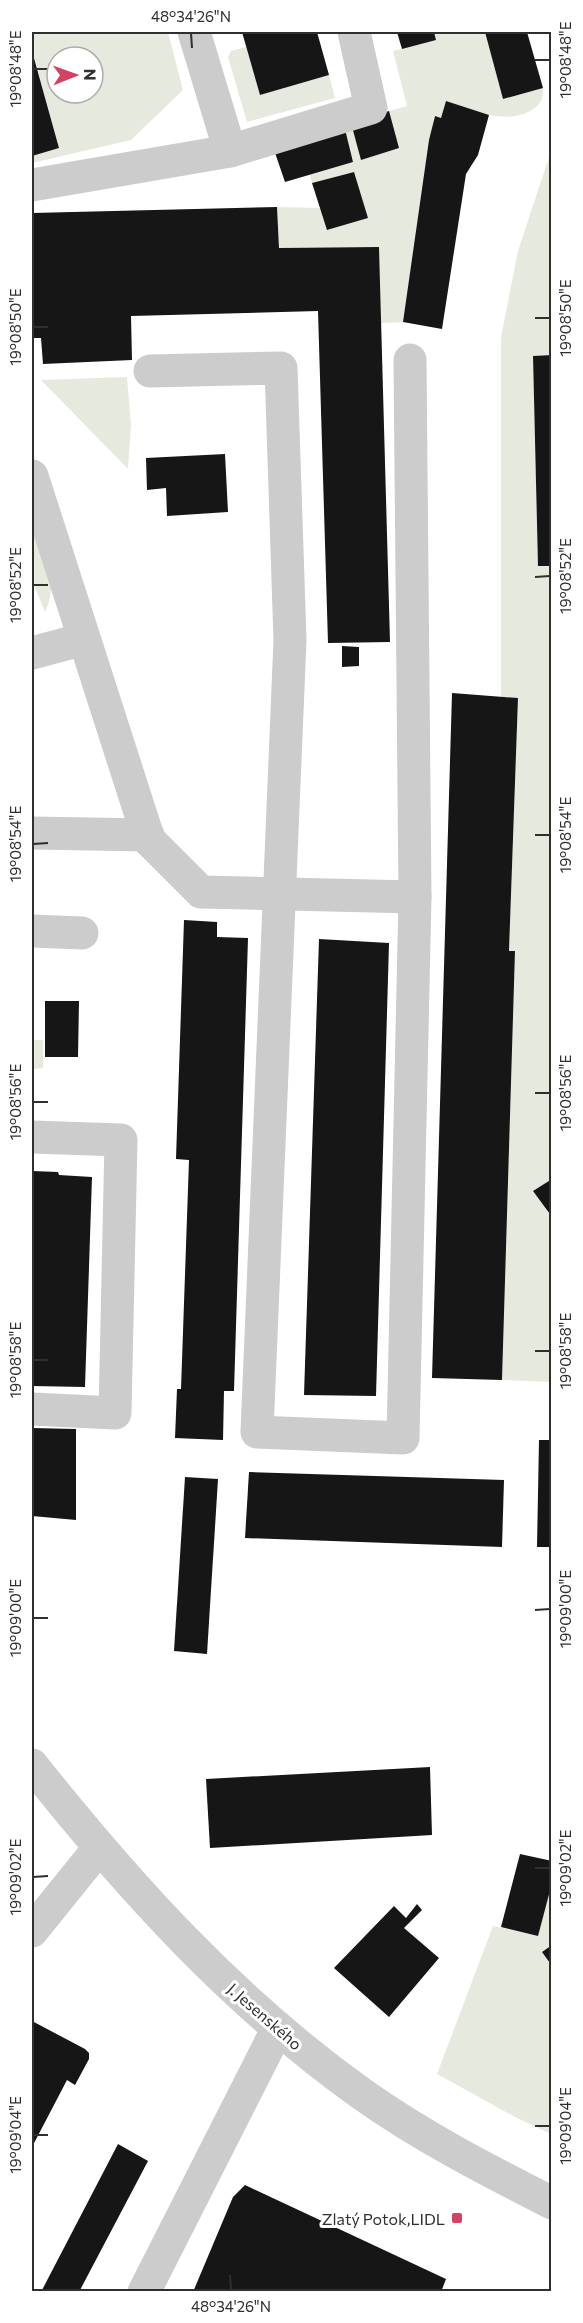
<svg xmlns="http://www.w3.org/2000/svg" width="583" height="2323" viewBox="0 0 583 2323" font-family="Commissioner,sans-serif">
<rect width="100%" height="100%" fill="#fff"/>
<g fill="#e6eade" fill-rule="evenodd">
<path d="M 32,32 L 168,32 L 183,90 L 131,140 L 32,163 L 32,156 L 59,148 L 32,49 ZM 57,57 L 93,57 L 93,93 L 57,93 Z"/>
<path d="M 434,32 L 485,32 L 503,99 L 543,88 C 543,99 541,105 530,111 C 503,125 473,110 446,101 L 441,118 L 434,116 L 403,322 L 381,323 L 379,247 L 279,248 L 277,207 L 321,208 L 328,230 L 368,218 L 353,172 L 312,183 L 310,175 L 353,162 L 344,125 L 351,123 L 361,159 L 389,111 L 407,106 L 393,51 L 436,40 Z"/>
<path d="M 246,47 L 260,95 L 329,75 L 335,98 L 247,122 L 228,57 L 231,51 Z"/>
<path d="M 551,151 L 551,355 L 533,356 L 538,566 L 552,566 L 552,1179 L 533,1191 L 551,1217 L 551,1382 L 502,1380 L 515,952 L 509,951 L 518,698 L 501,697 L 501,337 L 518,251 Z"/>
<path d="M 127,377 L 131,425 L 128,469 L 41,380 Z"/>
<path d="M 32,532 C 47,559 59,582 45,612 L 32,580 Z"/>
<path d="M 32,1040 L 43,1040 L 43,1068 L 32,1069 Z"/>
<path d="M 551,1883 L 551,1945 L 542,1952 L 551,1966 L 551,2134 L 517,2118 L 437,2074 L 493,1926 L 538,1936 Z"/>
</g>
<g fill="#161616">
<path d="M 242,32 L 317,32 L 329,75 L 260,95 Z"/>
<path d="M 397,32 L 434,32 L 436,40 L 402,49 Z"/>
<path d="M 485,32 L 527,32 L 543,88 L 503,99 Z"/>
<path d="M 32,51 L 59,148 L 32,156 Z"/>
<path d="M 446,101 L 489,115 L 478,155 L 466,174 L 442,329 L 403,322 L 429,140 L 435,116 L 441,118 Z"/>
<path d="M 389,111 L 399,148 L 361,160 L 351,123 Z"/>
<path d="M 344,125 L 353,162 L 285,182 L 272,144 Z"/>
<path d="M 354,172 L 368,218 L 327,230 L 312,183 Z"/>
<path d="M 277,207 L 279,248 L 379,247 L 390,642 L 328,643 L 318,311 L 131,316 L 132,360 L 43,364 L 41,338 L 32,338 L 32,213 Z"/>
<path d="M 552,355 L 552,566 L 538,566 L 533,356 Z"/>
<path d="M 225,454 L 228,512 L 167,516 L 166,488 L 147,490 L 146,458 Z"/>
<path d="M 342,646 L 359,647 L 359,666 L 342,667 Z"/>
<path d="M 452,693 L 518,698 L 509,951 L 515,951 L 502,1380 L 432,1378 Z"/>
<path d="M 184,920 L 217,922 L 217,937 L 248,938 L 234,1391 L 224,1391 L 223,1440 L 175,1438 L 177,1389 L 181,1389 L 189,1160 L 176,1159 Z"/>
<path d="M 319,939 L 389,943 L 376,1396 L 304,1395 Z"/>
<path d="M 45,1001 L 79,1001 L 78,1057 L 45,1057 Z"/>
<path d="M 32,1171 L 58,1172 L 59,1175 L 92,1177 L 85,1387 L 32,1386 Z"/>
<path d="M 552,1179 L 552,1217 L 533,1191 Z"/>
<path d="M 32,1428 L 76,1429 L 76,1520 L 32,1516 Z"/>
<path d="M 539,1440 L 552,1440 L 552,1547 L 537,1547 Z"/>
<path d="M 249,1472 L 504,1480 L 502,1547 L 245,1538 Z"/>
<path d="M 185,1477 L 218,1479 L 207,1654 L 174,1651 Z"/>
<path d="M 430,1767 L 432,1835 L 210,1848 L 206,1779 Z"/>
<path d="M 520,1854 L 552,1861 L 552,1883 L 538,1936 L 501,1927 Z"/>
<path d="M 417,1904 L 422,1910 L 404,1928 L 439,1958 L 389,2017 L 334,1968 L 394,1906 L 406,1918 Z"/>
<path d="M 552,1945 L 552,1966 L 542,1952 Z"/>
<path d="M 32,2021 L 85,2049 L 89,2053 L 89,2059 L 75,2085 L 67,2080 L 32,2147 Z"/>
<path d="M 118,2144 L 148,2161 L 79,2292 L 41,2292 Z"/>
<path d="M 245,2185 L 446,2279 L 441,2292 L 193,2292 L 233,2197 Z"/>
</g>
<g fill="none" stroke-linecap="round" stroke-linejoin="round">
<g stroke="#ccc" stroke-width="33">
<path d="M 230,151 L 371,108 L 354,32"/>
<path d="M 32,185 L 230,151 L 194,32"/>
<path d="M 150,371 L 281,368 L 290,640 L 257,1432 L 403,1438 L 415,897"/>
<path d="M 32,476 L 149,840 L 201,892 L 415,897 L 410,360"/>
<path d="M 32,653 L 84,639"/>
<path d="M 32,833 L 148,835"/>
<path d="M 32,931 L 82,933"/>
<path d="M 32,1137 L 121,1140 L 115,1413 L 32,1409"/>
<path d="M 32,1765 C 129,1887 234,2003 362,2094 C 421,2136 487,2170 552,2203"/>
<path d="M 32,1931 L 99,1848"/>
<path d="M 144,2292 L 278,2028"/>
</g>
</g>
<path fill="none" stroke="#2f2f2f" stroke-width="2" d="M 191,33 L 192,48M 535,60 L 550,60M 33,69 L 48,69M 535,318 L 550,318M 33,327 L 48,327M 535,577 L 550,576M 33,585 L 48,585M 535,835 L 550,835M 33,844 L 48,843M 535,1093 L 550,1093M 33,1102 L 48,1102M 535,1351 L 550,1351M 33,1360 L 48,1360M 535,1610 L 550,1609M 33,1618 L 48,1618M 535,1868 L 550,1868M 33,1877 L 48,1876M 535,2126 L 550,2126M 33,2135 L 48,2135M 230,2275 L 231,2290"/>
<rect fill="#d44263" stroke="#fff" stroke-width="2" x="451" y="2212" width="12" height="12" rx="3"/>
<g text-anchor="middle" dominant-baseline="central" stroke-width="6" stroke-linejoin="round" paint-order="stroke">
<g font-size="16" fill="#2f2f2f" stroke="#fff">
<text transform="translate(265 2016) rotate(41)">J. Jesenského</text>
</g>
<g font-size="16" fill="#2f2f2f" stroke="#fff" text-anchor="end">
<text x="445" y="2218">Zlatý Potok,LIDL</text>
</g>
</g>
<rect width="583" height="2323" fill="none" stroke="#ffffff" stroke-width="66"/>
<g transform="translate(75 75) rotate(89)"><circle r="28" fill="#ffffff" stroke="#acacac" stroke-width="1.5"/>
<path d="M0-4.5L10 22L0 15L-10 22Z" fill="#d44263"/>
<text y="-9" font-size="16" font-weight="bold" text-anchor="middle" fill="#2f2f2f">N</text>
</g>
<rect x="33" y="33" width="517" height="2257" fill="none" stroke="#2f2f2f" stroke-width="2"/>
<g font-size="15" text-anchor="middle" fill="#2f2f2f">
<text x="191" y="22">48°34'26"N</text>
<text transform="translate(566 60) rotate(-90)" y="5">19°08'48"E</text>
<text transform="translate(16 69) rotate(-90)" y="5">19°08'48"E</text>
<text transform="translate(566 318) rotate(-90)" y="5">19°08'50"E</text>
<text transform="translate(16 327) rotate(-90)" y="5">19°08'50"E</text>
<text transform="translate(566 576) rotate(-90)" y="5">19°08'52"E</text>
<text transform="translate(16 585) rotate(-90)" y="5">19°08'52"E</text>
<text transform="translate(566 835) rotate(-90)" y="5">19°08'54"E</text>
<text transform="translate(16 844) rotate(-90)" y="5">19°08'54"E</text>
<text transform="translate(566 1093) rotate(-90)" y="5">19°08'56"E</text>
<text transform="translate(16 1102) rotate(-90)" y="5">19°08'56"E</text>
<text transform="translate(566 1351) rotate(-90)" y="5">19°08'58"E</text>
<text transform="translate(16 1360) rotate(-90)" y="5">19°08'58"E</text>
<text transform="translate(566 1609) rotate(-90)" y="5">19°09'00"E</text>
<text transform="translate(16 1618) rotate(-90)" y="5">19°09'00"E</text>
<text transform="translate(566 1868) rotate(-90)" y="5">19°09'02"E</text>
<text transform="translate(16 1877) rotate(-90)" y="5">19°09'02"E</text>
<text transform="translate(566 2126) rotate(-90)" y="5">19°09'04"E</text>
<text transform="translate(16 2135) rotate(-90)" y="5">19°09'04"E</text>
<text x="231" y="2312">48°34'26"N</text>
</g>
</svg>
